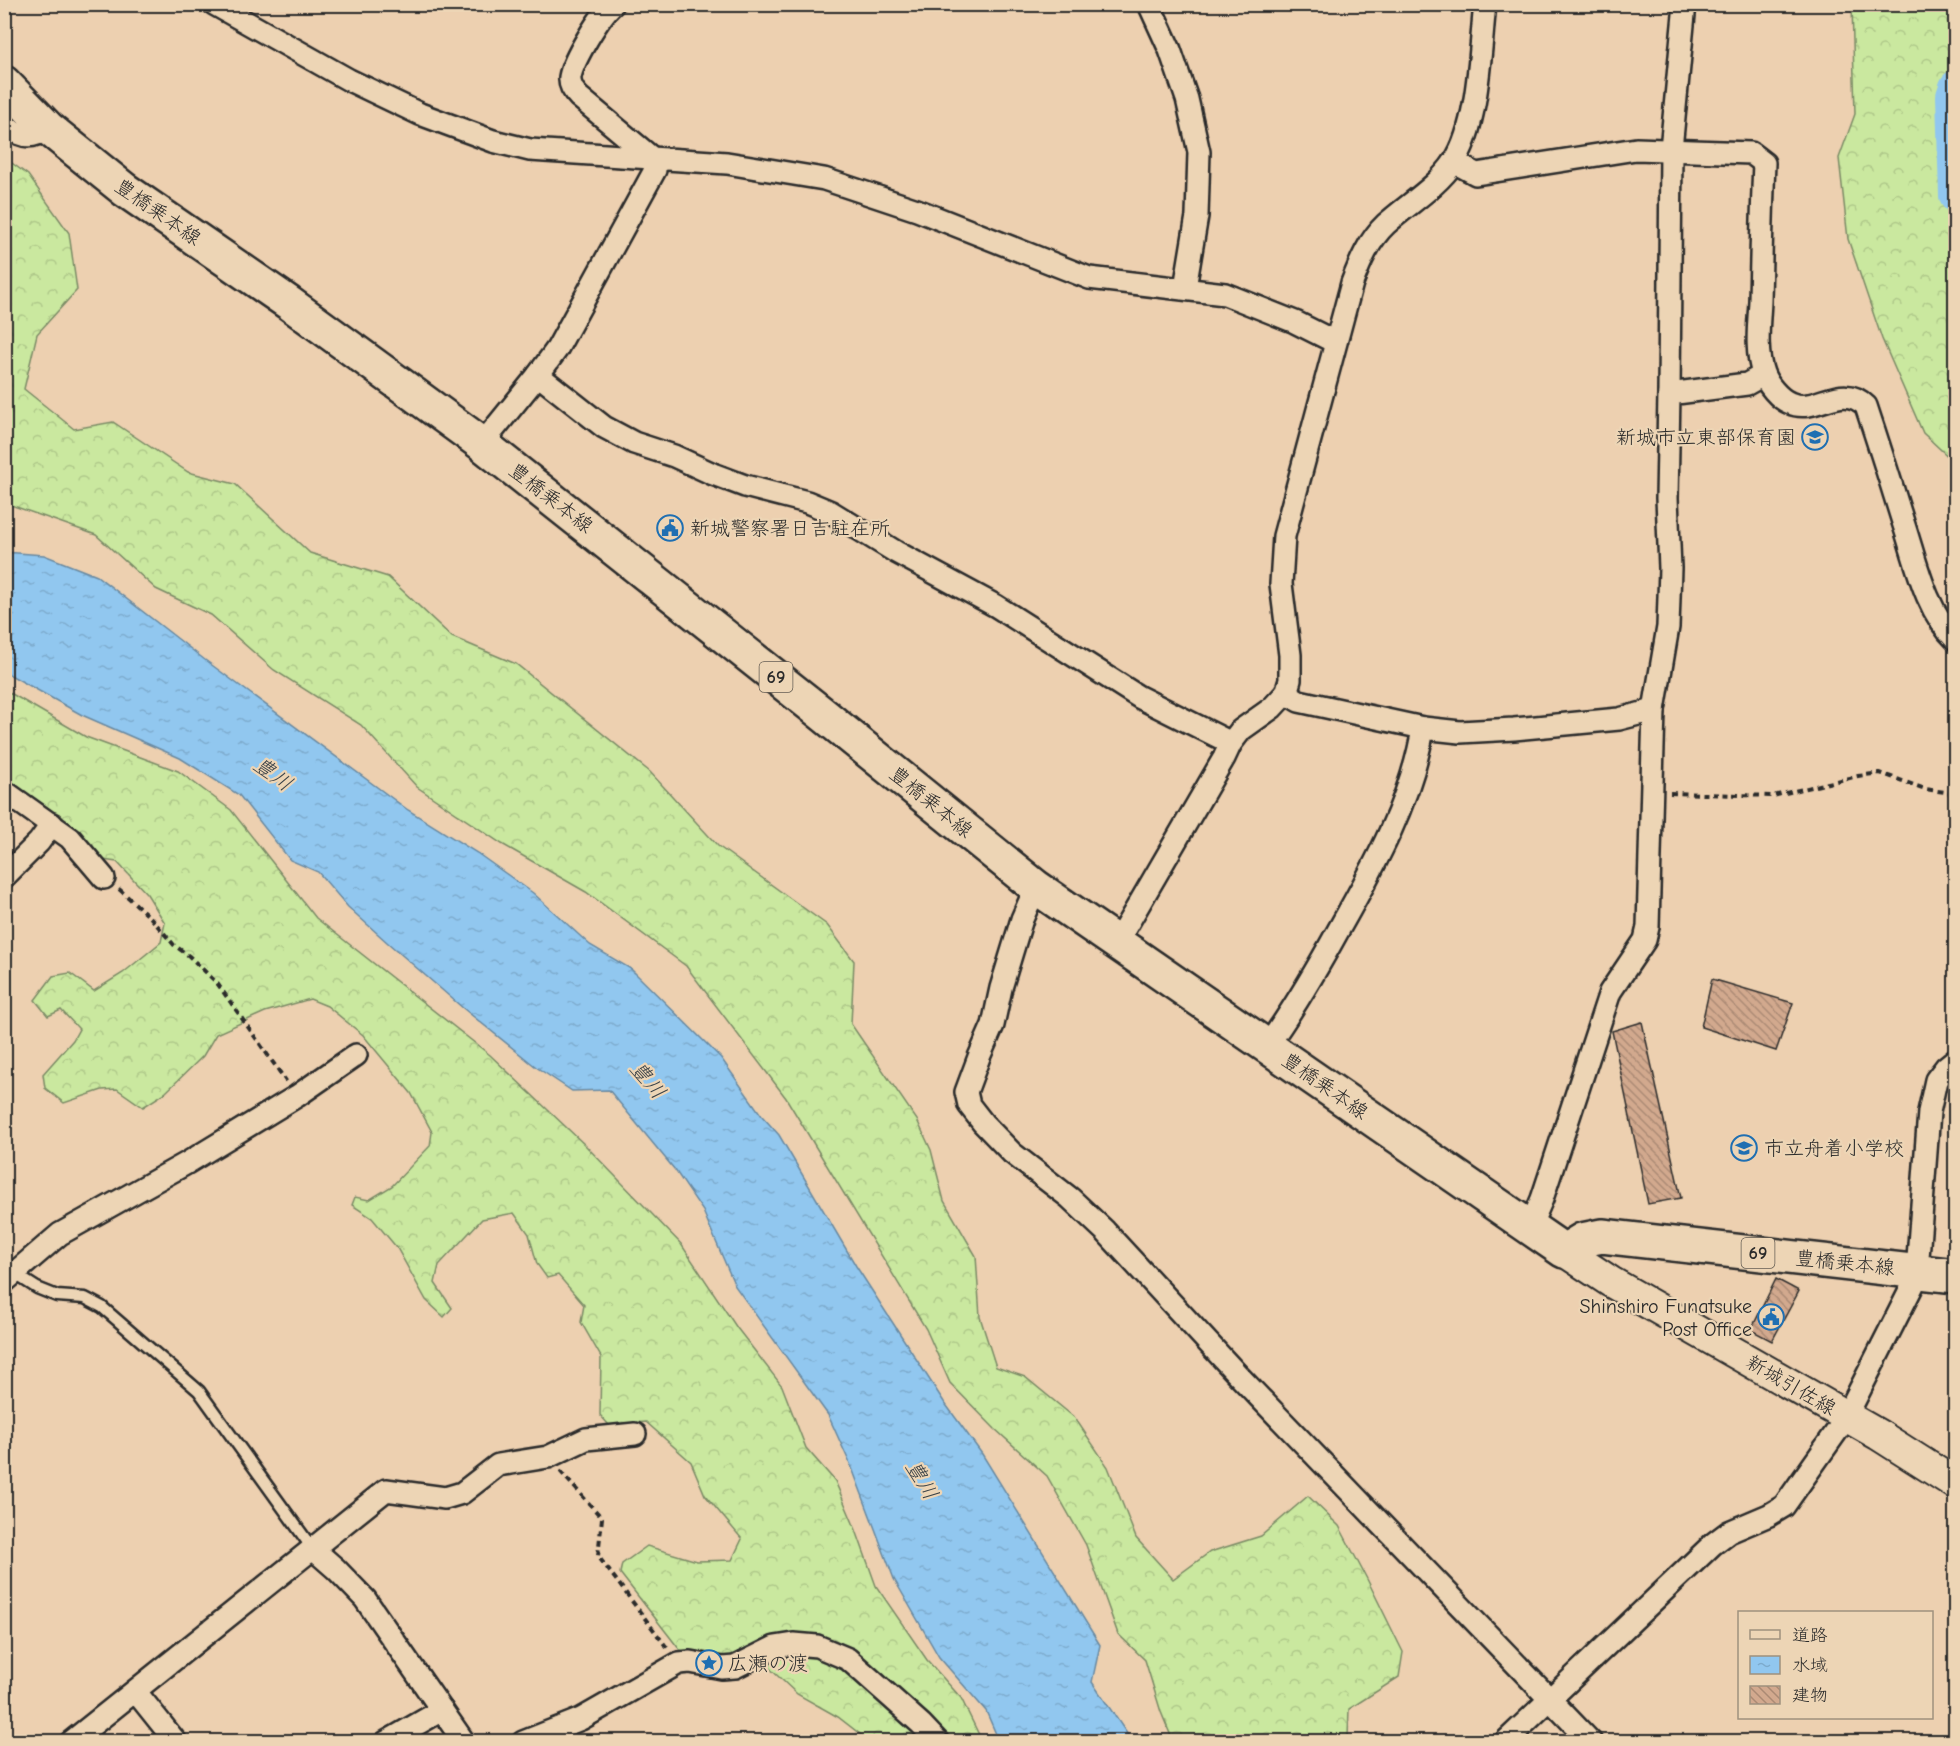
<svg xmlns="http://www.w3.org/2000/svg" width="1960" height="1746" viewBox="0 0 1960 1746" font-family="'Comic Neue','Klee One',sans-serif">
<defs>
<pattern id="forest-crowns" width="20" height="18" patternUnits="userSpaceOnUse" patternTransform="scale(1.5)"><rect width="20" height="18" fill="#cae89f"/><path d="M2 6a3 3 0 1 1 6 0M12 15a3 3 0 1 1 6 0" fill="none" stroke="#aec789"/></pattern>
<pattern id="water-ripples" width="26" height="14" patternUnits="userSpaceOnUse" patternTransform="scale(1.5)"><rect width="26" height="14" fill="#91c7ef"/><path d="M2 4q2-2 4 0t4 0M15 11q2-2 4 0t4 0" fill="none" stroke="#7dabcd"/></pattern>
<pattern id="building-back-hatch" width="6" height="6" patternUnits="userSpaceOnUse" patternTransform="scale(1.5)"><rect width="6" height="6" fill="#d2a98e"/><path d="M-1 5l2 2M0 0l6 6M5-1l2 2" fill="none" stroke="#ab8a74"/></pattern>
</defs>
<rect width="100%" height="100%" fill="#edd0b0"/>
<filter id="ink" filterUnits="userSpaceOnUse"><feTurbulence type="fractalNoise" baseFrequency=".0167" numOctaves="2"/><feDisplacementMap in="SourceGraphic" scale="12" xChannelSelector="R" yChannelSelector="G"/><feConvolveMatrix kernelMatrix="1 2 1 2 8 2 1 2 1" color-interpolation-filters="sRGB"/></filter>
<g filter="url(#ink)">
<g fill="url(#forest-crowns)" stroke="#7a8a65" stroke-width="1.5">
<path d="M 1852,5 L 1955,5 L 1955,463 L 1923,433 L 1882,339 L 1848,239 L 1839,158 L 1855,114 Z"/>
<path d="M 5,158 L 28,175 L 69,233 L 77,290 L 37,334 L 24,389 L 74,429 L 113,422 L 188,472 L 235,484 L 310,553 L 388,577 L 452,637 L 516,664 L 650,772 L 718,846 L 827,925 L 854,961 L 851,1024 L 917,1120 L 931,1150 L 944,1201 L 976,1256 L 980,1317 L 996,1367 L 1025,1377 L 1075,1418 L 1108,1467 L 1136,1538 L 1173,1579 L 1210,1552 L 1261,1536 L 1308,1496 L 1339,1526 L 1367,1579 L 1403,1652 L 1399,1677 L 1349,1709 L 1348,1737 L 1350,1741 L 1173,1741 L 1161,1712 L 1145,1660 L 1118,1634 L 1086,1545 L 1047,1476 L 995,1429 L 950,1383 L 926,1329 L 786,1098 L 686,966 L 586,892 L 502,844 L 417,787 L 361,725 L 274,670 L 211,615 L 156,589 L 96,535 L 5,503 L 4,241 L 11,235 L 5,221 Z"/>
<path d="M 5,690 L 86,737 L 178,771 L 231,810 L 316,918 L 490,1055 L 586,1146 L 681,1244 L 737,1328 L 782,1386 L 806,1448 L 835,1481 L 856,1530 L 876,1586 L 927,1660 L 961,1698 L 982,1741 L 869,1741 L 838,1717 L 797,1694 L 764,1663 L 693,1655 L 680,1650 L 620,1573 L 622,1564 L 647,1546 L 697,1561 L 732,1560 L 742,1539 L 705,1495 L 691,1462 L 646,1422 L 609,1425 L 600,1415 L 601,1357 L 581,1322 L 584,1305 L 558,1275 L 547,1278 L 537,1264 L 529,1234 L 514,1213 L 482,1219 L 439,1265 L 435,1283 L 452,1308 L 444,1317 L 426,1300 L 397,1248 L 372,1218 L 352,1205 L 355,1197 L 369,1200 L 392,1186 L 430,1146 L 432,1132 L 411,1093 L 363,1035 L 327,1006 L 310,999 L 265,1012 L 216,1034 L 203,1056 L 165,1093 L 143,1107 L 117,1089 L 102,1090 L 64,1103 L 45,1088 L 43,1074 L 73,1040 L 79,1029 L 61,1010 L 48,1016 L 35,1000 L 53,976 L 70,973 L 94,991 L 123,973 L 161,942 L 165,923 L 147,894 L 117,862 L 103,860 L 78,832 L 5,784 Z"/>
</g>
<path fill="url(#water-ripples)" stroke="#6889a1" stroke-width="1.5" d="M 4,552 L 44,555 L 97,576 L 205,660 L 408,810 L 477,853 L 533,893 L 590,945 L 631,969 L 721,1058 L 762,1116 L 779,1135 L 856,1266 L 944,1402 L 982,1454 L 1100,1645 L 1092,1682 L 1132,1741 L 999,1741 L 986,1711 L 939,1657 L 894,1579 L 852,1468 L 828,1415 L 735,1286 L 703,1211 L 675,1170 L 609,1090 L 572,1091 L 536,1067 L 464,1009 L 388,943 L 348,907 L 318,872 L 290,860 L 239,795 L 180,758 L 82,715 L 5,672 Z"/>
<g fill="none" stroke-linecap="round" stroke-linejoin="round">
<path stroke="#91c7ef" stroke-width="34" d="M 1956,87 L 1953,96 L 1956,196"/>
</g>
<g fill="url(#building-back-hatch)" stroke="#2b2b2b" stroke-width="1.5">
<path d="M 1712,979 L 1793,1003 L 1776,1051 L 1701,1027 Z"/>
<path d="M 1642,1022 L 1681,1198 L 1648,1204 L 1612,1031 Z"/>
<path d="M 1776,1279 L 1799,1291 L 1772,1341 L 1751,1330 Z"/>
</g>
<g fill="none" stroke-linecap="round" stroke-linejoin="round">
<g stroke="#2b2b2b" stroke-width="15">
<path id="lane" d="M 4,1267 L 37,1288 L 57,1296 L 85,1298 L 102,1307 L 199,1391 L 312,1548"/>
</g>
<g stroke="#2b2b2b" stroke-width="26">
<g id="street">
<path d="M 214,4 L 349,80 L 420,114 L 493,141 L 530,150 L 727,163 L 824,179 L 917,210 L 1089,278 L 1225,294 L 1295,322 L 1335,342"/>
<path d="M 1149,4 L 1170,50 L 1187,99 L 1199,152 L 1197,216 L 1185,288"/>
<path d="M 4,126 C 24,136 29,141 48,128"/>
<path d="M 1454,162 L 1476,174 L 1636,149 L 1751,153 L 1764,163 C 1762,209 1761,255 1760,301 C 1759,323 1755,351 1763,373 C 1767,384 1779,399 1790,403 C 1816,415 1841,380 1866,406 C 1879,445 1891,483 1903,522 C 1916,561 1925,610 1956,640"/>
<path d="M 538,375 L 557,349 L 655,170 L 652,158 L 579,97 C 574,92 569,85 570,77 C 573,60 600,15 613,4"/>
<path d="M 1669,394 L 1671,149 L 1685,4"/>
<path d="M 482,444 L 538,375 L 604,427 L 634,443 L 674,456 L 713,474 L 745,486 L 807,502 L 831,512 L 896,552 L 996,606 L 1139,697 L 1231,743"/>
<path d="M 1286,693 L 1299,701 L 1423,728 L 1460,732 L 1514,729 L 1619,719 L 1654,710"/>
<path d="M 4,791 L 70,838 L 104,878"/>
<path d="M 4,877 L 39,842 L 52,824"/>
<path d="M 1036,887 L 1022,919 L 1001,988 L 993,1025 L 979,1057 L 966,1092 L 969,1105 L 983,1123 L 1012,1153 L 1070,1198 L 1105,1231 L 1238,1375 L 1591,1742"/>
<path d="M 1117,942 L 1224,758 L 1231,743 L 1241,730 L 1272,708 L 1286,693 L 1290,680 L 1290,655 L 1281,584 L 1284,536 L 1352,283 C 1360,262 1369,240 1386,224 C 1408,204 1437,187 1454,162 C 1479,124 1480,49 1485,4"/>
<path d="M 1267,1046 C 1294,1009 1317,969 1339,929 C 1374,867 1412,799 1423,728"/>
<path d="M 1530,1227 L 1542,1199 L 1610,992 L 1645,940 L 1648,927 L 1654,710 L 1668,627 L 1670,568 L 1667,498 L 1669,394 L 1747,384 L 1763,375"/>
<path d="M 4,1282 L 60,1234 L 187,1163 L 297,1096 L 356,1055"/>
<path d="M 312,1548 L 336,1569 L 365,1599 L 464,1742"/>
<path d="M 136,1692 L 176,1742"/>
<path d="M 71,1742 L 386,1490 L 445,1498 L 462,1493 L 498,1465 L 548,1457 L 586,1439 L 635,1434"/>
<path d="M 386,1742 L 442,1710"/>
<path d="M 523,1742 L 581,1719 L 679,1663 L 690,1662 L 722,1668 L 735,1667 L 775,1647 L 794,1644 L 817,1646 L 848,1659 L 921,1724 L 938,1742"/>
<path d="M 1505,1742 L 1713,1544 L 1729,1532 L 1769,1515 L 1784,1506 L 1844,1421 L 1914,1283 L 1917,1271 L 1929,1112 L 1936,1080 L 1946,1067 L 1956,1059"/>
</g>
</g>
<g stroke="#2b2b2b" stroke-width="34">
<path id="secondary" d="M 1564,1251 L 1611,1282 L 1879,1435 L 1956,1484"/>
</g>
<g stroke="#2b2b2b" stroke-width="38">
<path id="primary" d="M 4,83 L 48,128 L 125,190 L 289,303 L 482,444 L 820,712 L 1036,887 L 1564,1251 L 1582,1240 L 1602,1236 L 1956,1276"/>
</g>
<g stroke="#2b2b2b" stroke-width="4" stroke-dasharray="6 4.5" stroke-linecap="butt">
<path d="M 1670,793 L 1773,796 L 1858,776 L 1880,773 L 1925,789 L 1951,793 L 1956,791"/>
<path d="M 1951,793 L 1956,809"/>
<path d="M 119,889 L 151,918 L 174,945 L 189,956 L 217,983 L 286,1081"/>
<path d="M 560,1471 L 602,1518 L 598,1556 L 668,1649"/>
</g>
<use href="#lane" stroke="#edd5b5" stroke-width="10"/>
<use href="#street" stroke="#edd5b5" stroke-width="21"/>
<use href="#secondary" stroke="#edd5b5" stroke-width="30"/>
<use href="#primary" stroke="#edd5b5" stroke-width="33"/>
</g>
</g>
<defs>
<g id="school-ring" transform="scale(1.35)"><circle r="9.5" fill="#edd5b5" stroke="#1f6fb2" stroke-width="1.5"/><path d="M0-5L7-2L0 1L-7-2ZM-4 1L0 2.5L4 1V4Q0 6-4 4Z" fill="#1f6fb2"/></g>
<g id="civic-ring" transform="scale(1.35)"><circle r="9.5" fill="#edd5b5" stroke="#1f6fb2" stroke-width="1.5"/><path d="M-.6-6.5H3V-4.5H.6V-3L4-1V1h2V6H-6V1h2V-1L-.6-3ZM-1.2 2.5V6h2.4V2.5Z" fill="#1f6fb2"/></g>
<g id="sight-ring" transform="scale(1.35)"><circle r="9.5" fill="#edd5b5" stroke="#1f6fb2" stroke-width="1.5"/><path d="M0-6L1.8-2.2L6-1.7L2.9 1.2L3.7 5.4L0 3.3L-3.7 5.4L-2.9 1.2L-6-1.7L-1.8-2.2Z" fill="#1f6fb2"/></g>
</defs>
<g fill-rule="evenodd">
<use href="#school-ring" x="1815" y="437"/>
<use href="#civic-ring" x="670" y="528"/>
<use href="#school-ring" x="1744" y="1148"/>
<use href="#civic-ring" x="1771" y="1317"/>
<use href="#sight-ring" x="709" y="1663"/>
</g>
<g text-anchor="middle" dominant-baseline="central" stroke-width="4.5" stroke-linejoin="round" paint-order="stroke">
<g fill="#edd5b5" stroke="#655e54" stroke-width="1.5">
<rect x="759.5" y="662" width="33" height="30" rx="4.5"/>
<rect x="1741.5" y="1238" width="33" height="30" rx="4.5"/>
</g>
<g font-size="18" font-weight="bold" fill="#2b2b2b">
<text x="776" y="677">69</text>
<text x="1758" y="1253">69</text>
</g>
<g font-size="20" fill="#2b2b2b" stroke="#edd5b5">
<text transform="translate(158 212) rotate(35)">豊橋乗本線</text>
<text transform="translate(551 498) rotate(38)">豊橋乗本線</text>
<text transform="translate(931 802) rotate(39)">豊橋乗本線</text>
<text transform="translate(1325 1086) rotate(35)">豊橋乗本線</text>
<text transform="translate(1845 1263) rotate(6)">豊橋乗本線</text>
<text transform="translate(1791 1385) rotate(30)">新城引佐線</text>
</g>
<g font-size="20" fill="#2b2b2b" stroke="#edd5b5" text-anchor="start">
<text x="1796" y="437" text-anchor="end">新城市立東部保育園</text>
<text x="690" y="528">新城警察署日吉駐在所</text>
<text x="1764" y="1148">市立舟着小学校</text>
<text x="1752" y="1306" text-anchor="end">Shinshiro Funatsuke<tspan x="1752" dy="23">Post Office</tspan></text>
<text x="728" y="1663">広瀬の渡</text>
</g>
<g font-size="21" font-style="italic" fill="#3a4248" stroke="#edd5b5">
<text transform="translate(273 774) rotate(36)">豊川</text>
<text transform="translate(648 1080) rotate(50)">豊川</text>
<text transform="translate(922 1480) rotate(59)">豊川</text>
</g>
</g>
<rect width="1960" height="1746" fill="none" stroke="#edd5b5" stroke-width="24"/>
<rect x="12" y="12" width="1936" height="1722" fill="none" stroke="#2b2b2b" stroke-width="2" filter="url(#ink)"/>
<rect x="1738" y="1611" width="195" height="108" fill="#edd5b5" stroke="#9f917e" stroke-width="1.5"/>
<rect x="1750" y="1630" width="30" height="9" fill="#edd5b5" stroke="#9f917e" stroke-width="1.5"/>
<text x="1792" y="1641" font-size="18" fill="#2b2b2b">道路</text>
<rect x="1750" y="1656" width="30" height="18" fill="url(#water-ripples)" stroke="#9f917e" stroke-width="1.5"/>
<text x="1792" y="1671" font-size="18" fill="#2b2b2b">水域</text>
<rect x="1750" y="1686" width="30" height="18" fill="url(#building-back-hatch)" stroke="#9f917e" stroke-width="1.5"/>
<text x="1792" y="1701" font-size="18" fill="#2b2b2b">建物</text>
</svg>
